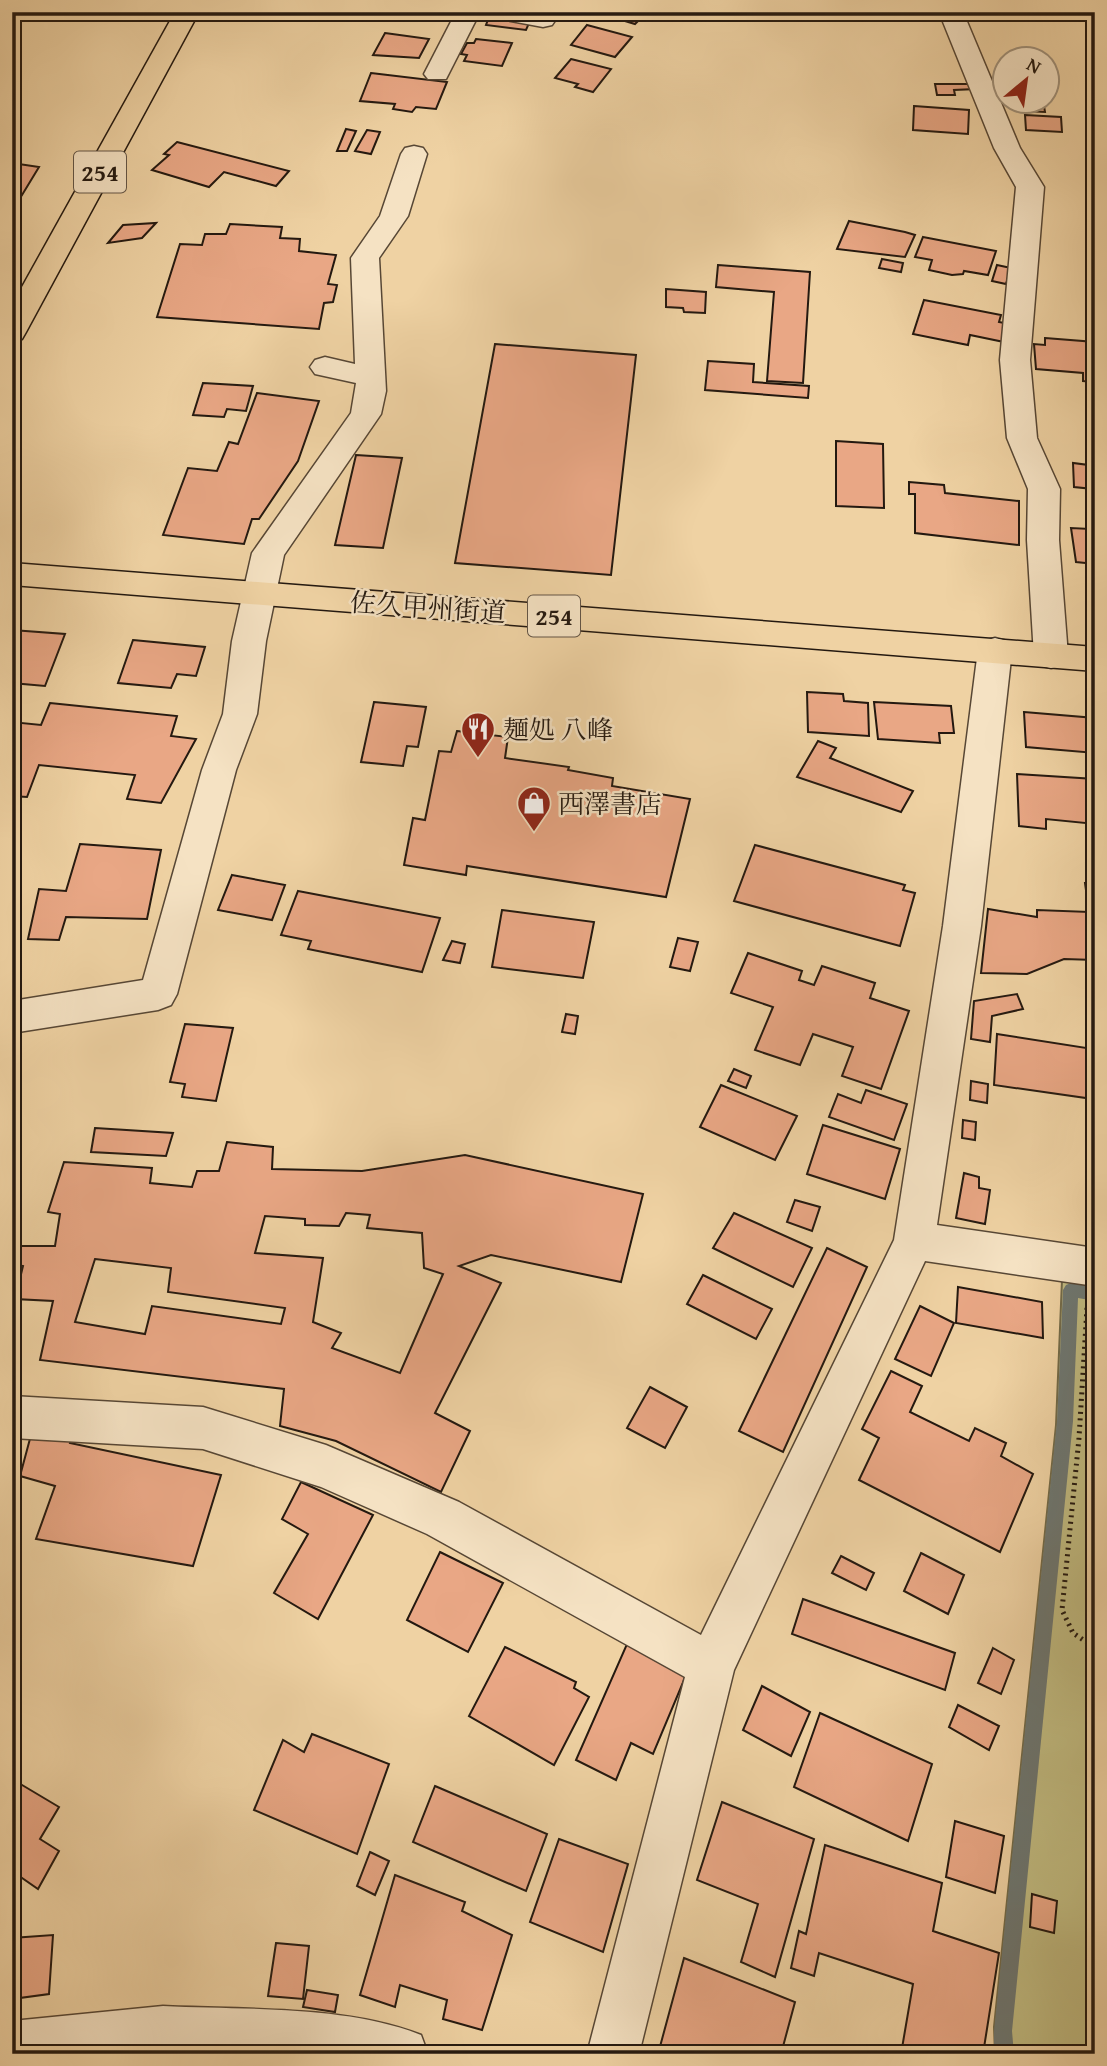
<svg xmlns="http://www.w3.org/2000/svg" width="1107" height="2066" viewBox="0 0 1107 2066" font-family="'Gentium Book Plus','Noto Serif JP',serif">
<rect width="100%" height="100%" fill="#efd2a3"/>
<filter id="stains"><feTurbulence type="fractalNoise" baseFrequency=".00286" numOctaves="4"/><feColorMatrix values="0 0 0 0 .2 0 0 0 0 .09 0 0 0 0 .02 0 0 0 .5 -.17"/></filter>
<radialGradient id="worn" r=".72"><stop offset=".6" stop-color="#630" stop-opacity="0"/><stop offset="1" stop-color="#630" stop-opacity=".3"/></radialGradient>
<path fill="#c0ba80" stroke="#726a48" stroke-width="2" d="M 1062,1280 L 1095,1285 L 1095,2054 L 995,2054 L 994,2027 L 1056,1425 Z"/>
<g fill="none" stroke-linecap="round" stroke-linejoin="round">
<path fill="#6e7771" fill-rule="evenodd" d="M 1071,1283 L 1095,1287 L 1095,1301 L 1078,1298 L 1073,1421 L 1012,2031 L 1014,2054 L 994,2054 L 994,2031 L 1057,1421 L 1063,1290 L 1066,1285 Z"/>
</g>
<g fill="#e9a785" stroke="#241910" stroke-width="2" fill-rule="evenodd">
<path d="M 491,12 L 534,12 L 526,30 L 486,25 Z"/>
<path d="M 604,12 L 647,12 L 635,24 L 602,14 Z"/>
<path d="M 587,25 L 632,37 L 615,57 L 571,45 Z"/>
<path d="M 385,33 L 429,39 L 419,58 L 373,55 Z"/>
<path d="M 476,39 L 512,43 L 502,66 L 464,61 L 467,55 L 461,54 L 467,43 L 474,43 Z"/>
<path d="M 571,59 L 611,69 L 593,92 L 575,87 L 578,84 L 555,78 Z"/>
<path d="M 371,73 L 447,82 L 436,109 L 416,107 L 412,112 L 393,109 L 395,104 L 360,101 Z"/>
<path d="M 935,84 L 974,84 L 976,89 L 954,90 L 955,95 L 937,95 Z"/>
<path d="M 1024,105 L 1044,106 L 1045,112 L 1025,111 Z"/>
<path d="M 914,106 L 969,110 L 968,134 L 913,130 Z"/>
<path d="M 1025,115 L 1061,117 L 1062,132 L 1026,130 Z"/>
<path d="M 346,129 L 356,131 L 347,151 L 337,151 Z"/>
<path d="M 367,130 L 380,132 L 371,154 L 355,151 Z"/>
<path d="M 177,142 L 289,171 L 276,186 L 224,172 L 209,187 L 152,170 L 169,155 L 164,154 Z"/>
<path d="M 12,163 L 39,167 L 19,200 L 12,199 Z"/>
<path d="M 849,221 L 905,232 L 915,235 L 905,257 L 837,249 Z"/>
<path d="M 156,223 L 142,238 L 108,243 L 123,225 Z"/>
<path d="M 230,224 L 282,227 L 280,238 L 300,239 L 299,251 L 336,255 L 328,284 L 337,285 L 333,302 L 324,303 L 319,329 L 157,317 L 180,244 L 202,245 L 205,234 L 226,234 Z"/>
<path d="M 923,237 L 996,251 L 988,275 L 964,271 L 963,274 L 952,275 L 929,270 L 932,260 L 915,257 Z"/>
<path d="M 882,259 L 903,263 L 901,272 L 879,268 Z"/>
<path d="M 718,265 L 810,272 L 803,383 L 767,381 L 774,292 L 716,287 Z"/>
<path d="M 997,265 L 1011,268 L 1006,284 L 992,281 Z"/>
<path d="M 666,289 L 706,292 L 705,313 L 684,312 L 683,308 L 666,307 Z"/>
<path d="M 924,300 L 1001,315 L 999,322 L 1009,324 L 1004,342 L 970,335 L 968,345 L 913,334 Z"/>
<path d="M 1045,338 L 1095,342 L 1095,382 L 1083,381 L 1083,373 L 1036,369 L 1034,344 L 1045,345 Z"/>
<path d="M 495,344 L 636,355 L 611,575 L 455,563 Z"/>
<path d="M 708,361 L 754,364 L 753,382 L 809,386 L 808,398 L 705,390 Z"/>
<path d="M 203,383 L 253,386 L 246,411 L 227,409 L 224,417 L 193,415 Z"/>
<path d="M 257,393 L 319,401 L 298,461 L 259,519 L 252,519 L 244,544 L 163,535 L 188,468 L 217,471 L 229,442 L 238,444 Z"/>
<path d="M 836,441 L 883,444 L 884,508 L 836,506 Z"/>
<path d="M 1089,449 L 1095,450 L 1095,506 L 1093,489 L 1074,487 L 1073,463 L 1089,465 Z"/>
<path d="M 356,455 L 402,458 L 383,548 L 335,545 Z"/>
<path d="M 909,482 L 944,485 L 945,493 L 1019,501 L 1019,545 L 915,533 L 915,494 L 909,494 Z"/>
<path d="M 1088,521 L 1095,521 L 1095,564 L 1076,562 L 1071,528 L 1090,529 Z"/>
<path d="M 12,630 L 65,634 L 45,686 L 12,683 Z"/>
<path d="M 133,640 L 205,647 L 196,676 L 177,674 L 171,688 L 118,683 Z"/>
<path d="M 807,692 L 843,694 L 844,701 L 868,703 L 869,736 L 808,732 Z"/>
<path d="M 374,702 L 426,707 L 418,747 L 407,746 L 403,766 L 361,762 Z"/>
<path d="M 874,702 L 951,706 L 954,733 L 939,733 L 940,743 L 878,739 Z"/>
<path d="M 50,703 L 177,716 L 171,736 L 196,739 L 161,803 L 127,799 L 135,775 L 39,765 L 27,797 L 12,796 L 12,722 L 41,725 Z"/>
<path d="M 1024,712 L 1095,718 L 1095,753 L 1026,747 Z"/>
<path d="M 457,731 L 508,737 L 505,758 L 569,767 L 568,770 L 613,778 L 612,786 L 690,799 L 666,897 L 467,866 L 466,875 L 404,865 L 413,818 L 425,820 L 439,751 L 451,752 Z"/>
<path d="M 818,741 L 836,748 L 830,758 L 913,791 L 901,812 L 797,777 Z"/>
<path d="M 1017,774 L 1095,779 L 1095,824 L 1046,819 L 1046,829 L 1019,826 Z"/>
<path d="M 80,844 L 161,850 L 147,919 L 66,917 L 59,940 L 28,939 L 39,889 L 66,891 Z"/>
<path d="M 755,845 L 905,885 L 903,890 L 915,893 L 900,946 L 734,901 Z"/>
<path d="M 232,875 L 285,885 L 272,920 L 218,910 Z"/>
<path d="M 1085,883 L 1095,883 L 1095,960 L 1064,959 L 1027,974 L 981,973 L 988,909 L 1037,917 L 1037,910 L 1089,912 Z"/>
<path d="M 298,891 L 440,918 L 422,972 L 308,949 L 311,941 L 281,935 Z"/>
<path d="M 502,910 L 594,922 L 583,978 L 492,967 Z"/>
<path d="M 678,938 L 698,942 L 690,971 L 670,967 Z"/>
<path d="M 452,941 L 465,944 L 460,963 L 443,960 Z"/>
<path d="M 748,953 L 802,971 L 799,980 L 814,985 L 822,966 L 875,983 L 870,998 L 909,1011 L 881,1089 L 842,1076 L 853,1047 L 813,1034 L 800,1065 L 755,1050 L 773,1007 L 731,993 Z"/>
<path d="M 1017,994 L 1023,1009 L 992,1016 L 990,1042 L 971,1039 L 974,1001 Z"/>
<path d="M 566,1014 L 578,1016 L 575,1034 L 562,1032 Z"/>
<path d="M 185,1024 L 233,1028 L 216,1101 L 182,1097 L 185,1084 L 170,1082 Z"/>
<path d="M 997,1034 L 1093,1049 L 1093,1099 L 994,1085 Z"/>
<path d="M 734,1069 L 751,1076 L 746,1088 L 728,1081 Z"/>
<path d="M 971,1081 L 988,1084 L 987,1103 L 970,1100 Z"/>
<path d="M 721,1085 L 797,1116 L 775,1160 L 700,1127 Z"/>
<path d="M 866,1090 L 907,1104 L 894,1140 L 829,1117 L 838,1094 L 861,1103 Z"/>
<path d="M 963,1120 L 976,1122 L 975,1140 L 962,1138 Z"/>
<path d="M 823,1125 L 900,1149 L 885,1199 L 807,1174 Z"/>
<path d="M 95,1128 L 173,1133 L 166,1156 L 91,1152 Z"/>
<path d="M 227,1142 L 273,1147 L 272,1169 L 362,1171 L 465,1155 L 643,1194 L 621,1282 L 491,1255 L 459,1266 L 501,1283 L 435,1413 L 470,1431 L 441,1492 L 336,1441 L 280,1426 L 284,1389 L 40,1360 L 53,1301 L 15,1299 L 23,1266 L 12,1264 L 12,1256 L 15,1246 L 55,1246 L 60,1214 L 48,1212 L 64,1162 L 152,1168 L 150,1183 L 192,1187 L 197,1171 L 219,1171 ZM 346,1213 L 370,1215 L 367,1228 L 422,1233 L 424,1268 L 443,1274 L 400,1373 L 332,1348 L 341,1333 L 313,1322 L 323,1258 L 255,1253 L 265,1216 L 305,1219 L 305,1225 L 339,1226 ZM 95,1259 L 171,1268 L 168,1292 L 285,1308 L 281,1324 L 152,1306 L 145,1334 L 75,1322 Z"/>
<path d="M 964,1173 L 979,1177 L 979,1188 L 990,1190 L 985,1224 L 956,1218 Z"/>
<path d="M 795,1200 L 820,1207 L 812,1231 L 787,1222 Z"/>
<path d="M 734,1213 L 812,1248 L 793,1287 L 713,1248 Z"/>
<path d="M 827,1248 L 867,1267 L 783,1452 L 739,1431 Z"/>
<path d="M 703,1275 L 772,1309 L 756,1339 L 687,1304 Z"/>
<path d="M 958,1287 L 1042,1302 L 1043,1338 L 956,1323 Z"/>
<path d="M 920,1306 L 954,1323 L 931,1376 L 895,1359 Z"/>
<path d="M 891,1371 L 922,1386 L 910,1412 L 969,1441 L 975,1428 L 1006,1443 L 1001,1456 L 1033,1474 L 1000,1552 L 859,1480 L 879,1438 L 862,1429 Z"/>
<path d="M 650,1387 L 687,1407 L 665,1448 L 627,1428 Z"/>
<path d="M 31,1435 L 72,1436 L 70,1443 L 221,1475 L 193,1566 L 36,1539 L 55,1486 L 20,1476 Z"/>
<path d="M 301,1482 L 373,1515 L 318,1619 L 274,1593 L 308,1534 L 282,1519 Z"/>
<path d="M 440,1552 L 503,1583 L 468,1652 L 407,1620 Z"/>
<path d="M 921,1553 L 964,1575 L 948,1614 L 904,1591 Z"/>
<path d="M 841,1556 L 874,1573 L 866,1590 L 832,1573 Z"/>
<path d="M 803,1599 L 955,1653 L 945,1690 L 792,1634 Z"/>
<path d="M 627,1644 L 687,1673 L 653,1754 L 631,1743 L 616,1780 L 576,1760 Z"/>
<path d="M 505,1647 L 576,1682 L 574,1688 L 589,1697 L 554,1765 L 469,1716 Z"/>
<path d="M 993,1648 L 1014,1660 L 1001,1694 L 978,1683 Z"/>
<path d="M 762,1686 L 810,1712 L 791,1756 L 743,1730 Z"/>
<path d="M 958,1705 L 999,1726 L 989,1750 L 949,1727 Z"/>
<path d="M 820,1713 L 932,1764 L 908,1841 L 794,1787 Z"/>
<path d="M 312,1734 L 389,1764 L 357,1854 L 254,1810 L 283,1740 L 304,1752 Z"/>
<path d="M 12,1779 L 59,1807 L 40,1839 L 59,1851 L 38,1889 L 12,1871 Z"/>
<path d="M 435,1786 L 547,1834 L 526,1891 L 413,1842 Z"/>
<path d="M 722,1802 L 814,1839 L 775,1977 L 741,1962 L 758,1904 L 697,1880 Z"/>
<path d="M 955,1821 L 1004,1836 L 995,1893 L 946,1877 Z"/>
<path d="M 559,1839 L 628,1864 L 603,1952 L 530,1922 Z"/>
<path d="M 825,1845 L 942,1883 L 933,1931 L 999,1953 L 983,2054 L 901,2054 L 913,1984 L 819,1953 L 814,1976 L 791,1968 L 799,1931 L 806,1934 Z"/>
<path d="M 370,1852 L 389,1861 L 375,1895 L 357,1886 Z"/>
<path d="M 395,1875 L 465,1902 L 462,1911 L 512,1935 L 482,2030 L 443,2019 L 447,2000 L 400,1985 L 395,2007 L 360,1995 Z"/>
<path d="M 1032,1894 L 1057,1901 L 1054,1933 L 1030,1927 Z"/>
<path d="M 53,1935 L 49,1994 L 12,1999 L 12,1938 Z"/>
<path d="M 276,1943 L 309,1946 L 303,1999 L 268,1996 Z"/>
<path d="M 684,1958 L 795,2002 L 781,2054 L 658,2054 Z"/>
<path d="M 307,1990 L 338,1995 L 335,2012 L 303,2007 Z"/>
</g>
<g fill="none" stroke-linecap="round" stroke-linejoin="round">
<g stroke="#574735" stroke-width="3">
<g id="minor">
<path d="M 456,12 L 480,12 L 446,79 L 428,79 L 424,74 Z"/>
<path d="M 487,12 L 561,12 L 552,25 L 543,27 L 490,17 Z"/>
<path d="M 939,12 L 963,12 L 1020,148 L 1044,187 L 1030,360 L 1037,438 L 1060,489 L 1059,540 L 1068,656 L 1063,665 L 1051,668 L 1039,665 L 1034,656 L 1027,540 L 1028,489 L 1007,438 L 1000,360 L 1016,187 L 994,148 Z"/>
<path d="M 414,146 L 423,148 L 427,154 L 408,216 L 379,258 L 386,391 L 381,414 L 284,555 L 266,641 L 257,714 L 236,770 L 177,994 L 171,1005 L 158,1010 L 12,1033 L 12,1001 L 143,980 L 202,770 L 223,714 L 232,641 L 252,553 L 351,413 L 356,383 L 315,374 L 310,367 L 315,360 L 325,357 L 355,364 L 351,258 L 380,216 L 401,154 L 405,148 Z"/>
<path d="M 995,638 L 1007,641 L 1012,650 L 981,926 L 937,1225 L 1095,1248 L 1095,1286 L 925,1261 L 734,1670 L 639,2054 L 587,2054 L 685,1677 L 427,1534 L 321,1487 L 203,1449 L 12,1438 L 12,1396 L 203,1407 L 326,1445 L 459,1502 L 701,1635 L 894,1240 L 943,926 L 978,650 L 983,641 Z"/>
<path d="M 163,2006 C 243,2010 346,2005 421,2035 L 428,2054 L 12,2054 L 12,2021 Z"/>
</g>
</g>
<g stroke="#241910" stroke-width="3">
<g id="highway">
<path d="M 175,12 L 199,12 L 26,332 L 22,339 L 12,341 L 12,305 Z"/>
<path d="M 12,563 L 1095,647 L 1095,671 L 12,585 Z"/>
</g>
</g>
<path stroke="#241910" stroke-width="5" stroke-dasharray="2 4.5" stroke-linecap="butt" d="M 1087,1308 L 1079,1438 L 1062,1610 L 1073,1633 L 1095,1648"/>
<use href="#minor" fill="#f5e2c3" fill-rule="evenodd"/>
<use href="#highway" fill="#efd2a3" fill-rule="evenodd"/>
</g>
<defs>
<g id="restaurant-pin" transform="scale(1.75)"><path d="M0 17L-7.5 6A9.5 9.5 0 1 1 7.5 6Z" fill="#8f2418" stroke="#f5e2c3"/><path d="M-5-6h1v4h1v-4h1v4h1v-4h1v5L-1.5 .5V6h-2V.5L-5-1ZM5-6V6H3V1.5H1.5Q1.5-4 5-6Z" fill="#fff"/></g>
<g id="shop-pin" transform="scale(1.75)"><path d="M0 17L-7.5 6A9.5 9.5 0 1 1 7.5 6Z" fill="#8f2418" stroke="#f5e2c3"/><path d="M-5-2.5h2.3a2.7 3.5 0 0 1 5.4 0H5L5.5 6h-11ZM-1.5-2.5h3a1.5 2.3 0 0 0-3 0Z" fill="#fff"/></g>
</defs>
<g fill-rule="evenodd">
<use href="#restaurant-pin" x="478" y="729"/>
<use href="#shop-pin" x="534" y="803"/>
</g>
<g text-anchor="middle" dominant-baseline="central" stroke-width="5" stroke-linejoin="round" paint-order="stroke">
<g fill="#f5e2c3" stroke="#635546" stroke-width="2">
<rect x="74" y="151.5" width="52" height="41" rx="5"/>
<rect x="528" y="595.5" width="52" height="41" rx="5"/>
</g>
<g font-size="24" font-weight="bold" fill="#241910">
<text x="100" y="172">254</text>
<text x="554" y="616">254</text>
</g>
<g font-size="26" fill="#241910" stroke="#f5e2c3">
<text transform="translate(428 607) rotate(4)">佐久甲州街道</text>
</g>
<g font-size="26" fill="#241910" stroke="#f5e2c3" text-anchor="start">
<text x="503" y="729">麺処 八峰</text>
<text x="558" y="803">西澤書店</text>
</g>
</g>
<rect width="1107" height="2066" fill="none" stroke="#efd2a3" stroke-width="42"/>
<rect x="14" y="14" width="1079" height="2038" fill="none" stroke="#241910" stroke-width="3.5"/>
<rect x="21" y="21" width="1065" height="2024" fill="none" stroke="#241910" stroke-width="2"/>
<g transform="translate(1026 80) rotate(29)"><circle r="33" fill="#f5e2c3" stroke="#a1927b" stroke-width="2"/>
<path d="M0-5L12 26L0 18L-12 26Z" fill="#8f2418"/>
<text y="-10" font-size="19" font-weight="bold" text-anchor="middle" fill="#241910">N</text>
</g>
<rect width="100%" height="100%" filter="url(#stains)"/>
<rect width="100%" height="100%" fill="url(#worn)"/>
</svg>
